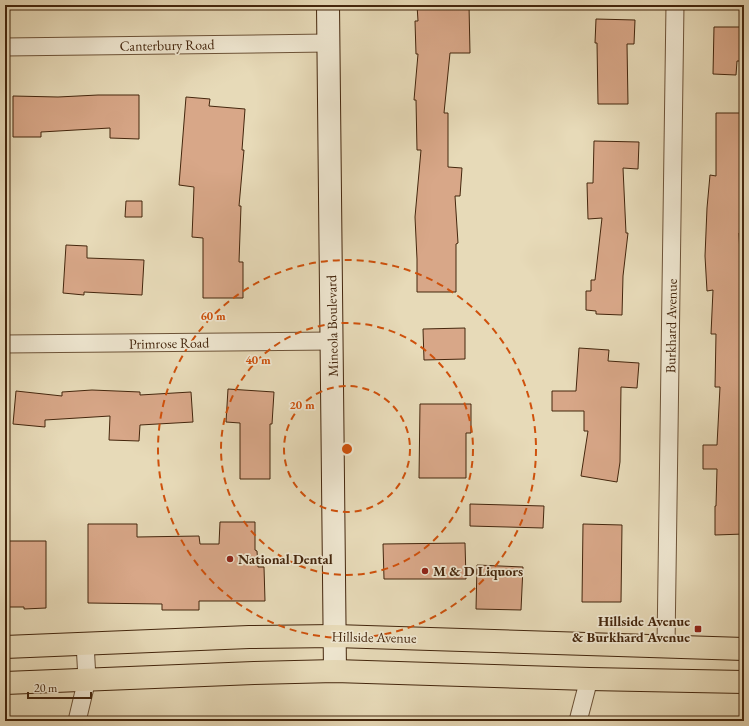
<svg xmlns="http://www.w3.org/2000/svg" width="749" height="726" viewBox="0 0 749 726" font-family="'EB Garamond',serif">
<rect width="100%" height="100%" fill="#e7dab8"/>
<filter id="stains"><feTurbulence type="fractalNoise" baseFrequency=".005" numOctaves="4"/><feColorMatrix values="0 0 0 0 .2 0 0 0 0 .09 0 0 0 0 .02 0 0 0 .5 -.17"/></filter>
<radialGradient id="worn" r=".72"><stop offset=".6" stop-color="#630" stop-opacity="0"/><stop offset="1" stop-color="#630" stop-opacity=".3"/></radialGradient>
<g fill="#d8a788" stroke="#44260d">
<path d="M 417,5 L 469,5 L 470,53 L 450,53 L 444,113 L 448,113 L 448,167 L 462,168 L 460,196 L 455,196 L 458,243 L 456,244 L 456,292 L 417,292 L 417,259 L 415,217 L 421,150 L 417,150 L 416,100 L 414,100 L 418,54 L 416,54 L 415,21 L 418,21 Z"/>
<path d="M 596,19 L 635,20 L 634,44 L 627,44 L 628,104 L 598,104 L 597,43 L 595,43 Z"/>
<path d="M 714,27 L 744,27 L 743,61 L 737,61 L 736,75 L 713,74 Z"/>
<path d="M 98,95 L 139,95 L 139,139 L 110,138 L 110,128 L 41,132 L 41,137 L 13,137 L 13,96 L 58,97 Z"/>
<path d="M 186,97 L 210,99 L 209,106 L 245,109 L 242,150 L 244,150 L 239,206 L 241,206 L 239,262 L 243,262 L 243,298 L 203,298 L 203,238 L 192,237 L 194,187 L 179,185 Z"/>
<path d="M 716,113 L 741,113 L 740,178 L 744,178 L 744,233 L 739,233 L 742,301 L 744,301 L 744,437 L 743,437 L 742,506 L 744,506 L 744,534 L 715,535 L 715,506 L 716,506 L 717,469 L 703,469 L 703,445 L 717,445 L 720,387 L 715,387 L 716,334 L 711,334 L 713,290 L 707,291 L 705,256 L 707,208 L 710,175 L 716,176 Z"/>
<path d="M 594,141 L 639,142 L 638,169 L 623,168 L 626,233 L 628,233 L 623,276 L 622,315 L 596,314 L 596,311 L 586,310 L 586,291 L 591,291 L 591,280 L 595,280 L 602,218 L 588,219 L 587,183 L 593,183 Z"/>
<path d="M 126,201 L 142,201 L 142,217 L 125,217 Z"/>
<path d="M 66,245 L 87,246 L 87,258 L 144,260 L 142,295 L 84,292 L 84,295 L 63,293 Z"/>
<path d="M 465,328 L 465,359 L 424,360 L 423,329 Z"/>
<path d="M 579,348 L 609,350 L 608,361 L 639,363 L 637,388 L 621,387 L 620,462 L 617,482 L 581,476 L 588,431 L 584,431 L 584,411 L 552,411 L 552,391 L 576,391 Z"/>
<path d="M 228,389 L 274,392 L 272,424 L 270,424 L 270,479 L 240,479 L 240,423 L 226,422 Z"/>
<path d="M 92,390 L 140,392 L 140,395 L 191,392 L 193,422 L 140,425 L 139,441 L 109,440 L 110,416 L 45,420 L 45,427 L 13,424 L 16,391 L 62,396 L 62,392 Z"/>
<path d="M 420,404 L 471,404 L 471,433 L 466,433 L 466,478 L 419,478 Z"/>
<path d="M 470,504 L 544,506 L 543,528 L 470,526 Z"/>
<path d="M 220,522 L 255,522 L 255,550 L 257,551 L 258,567 L 264,567 L 265,601 L 199,601 L 199,610 L 162,610 L 162,604 L 88,603 L 88,524 L 137,524 L 137,537 L 199,536 L 200,544 L 219,544 Z"/>
<path d="M 583,524 L 622,525 L 621,602 L 582,602 Z"/>
<path d="M 5,541 L 46,541 L 46,608 L 24,609 L 24,607 L 5,607 Z"/>
<path d="M 465,543 L 466,579 L 384,579 L 383,544 Z"/>
<path d="M 477,565 L 523,567 L 521,610 L 476,609 Z"/>
</g>
<g fill="none" stroke-linecap="round" stroke-linejoin="round">
<g stroke="#6d5338" stroke-width="19">
<g id="street">
<path d="M 5,47 L 328,43"/>
<path d="M 5,344 L 332,341"/>
<path d="M 666,646 L 675,5"/>
<path d="M 77,721 L 87,679 L 85,643"/>
<path d="M 578,721 L 589,679"/>
</g>
</g>
<g stroke="#44260d" stroke-width="24">
<path id="secondary" d="M 328,5 L 335,671"/>
</g>
<g stroke="#44260d" stroke-width="24">
<g id="primary">
<path d="M 5,647 L 249,637 L 335,636 L 744,649"/>
<path d="M 5,683 L 254,673 L 335,671 L 589,679 L 744,682"/>
</g>
</g>
<use href="#street" stroke="#efe7d1" stroke-width="17"/>
<use href="#secondary" stroke="#efe7d1" stroke-width="22"/>
<use href="#primary" stroke="#e7dab8" stroke-width="22"/>
</g>
<g fill="none" stroke="#cf510c" stroke-width="2" stroke-dasharray="7 5">
<circle cx="347" cy="449" r="63"/>
<circle cx="347" cy="449" r="126"/>
<circle cx="347" cy="449" r="189"/>
</g>
<g fill="#8f2418" stroke="#efe7d1" stroke-width="1.5">
<circle cx="230" cy="559" r="4"/>
<circle cx="425" cy="571" r="4"/>
<rect x="694" y="625" width="8" height="8" rx="2"/>
</g>
<g text-anchor="middle" dominant-baseline="central" stroke-width="3.5" stroke-linejoin="round" paint-order="stroke">
<g font-size="14" fill="#44260d" stroke="#efe7d1">
<text transform="translate(167 45) rotate(-1)">Canterbury Road</text>
<text transform="translate(332 326) rotate(-91)">Mineola Boulevard</text>
<text transform="translate(671 326) rotate(-89)">Burkhard Avenue</text>
<text transform="translate(169 343) rotate(-1)">Primrose Road</text>
<text transform="translate(374 637) rotate(1)">Hillside Avenue</text>
</g>
<g font-size="14" font-weight="bold" fill="#44260d" stroke="#efe7d1" text-anchor="start">
<text x="238" y="559">National Dental</text>
<text x="433" y="571">M &amp; D Liquors</text>
<text x="690" y="621" text-anchor="end">Hillside Avenue<tspan x="690" dy="16">&amp; Burkhard Avenue</tspan></text>
</g>
</g>
<circle cx="347" cy="449" r="6" fill="#cf510c" stroke="#efe7d1" stroke-width="2"/>
<g font-size="12" text-anchor="middle" font-weight="bold" fill="#cf510c" stroke="#efe7d1" stroke-width="3.5" stroke-linejoin="round" paint-order="stroke">
<text x="213" y="320">60 m</text>
<text x="258" y="364">40 m</text>
<text x="302" y="409">20 m</text>
</g>
<rect width="749" height="726" fill="none" stroke="#e7dab8" stroke-width="20"/>
<rect x="6" y="6" width="737" height="714" fill="none" stroke="#44260d" stroke-width="2"/>
<rect x="10" y="10" width="729" height="706" fill="none" stroke="#44260d"/>
<path d="M28 692v6h63v-6" fill="none" stroke="#44260d" stroke-width="2"/>
<text x="34" y="692" font-size="12" fill="#44260d" stroke="#efe7d1" stroke-width="3" paint-order="stroke">20 m</text>
<rect width="100%" height="100%" filter="url(#stains)"/>
<rect width="100%" height="100%" fill="url(#worn)"/>
</svg>
